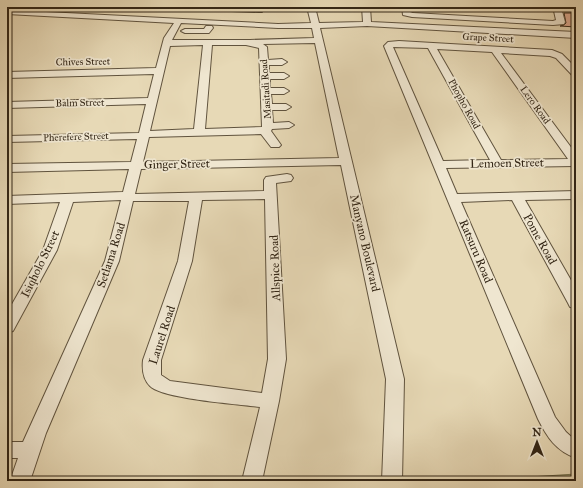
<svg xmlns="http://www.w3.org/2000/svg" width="583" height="488" viewBox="0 0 583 488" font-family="'IM FELL Great Primer',serif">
<rect width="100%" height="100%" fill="#e7d9b6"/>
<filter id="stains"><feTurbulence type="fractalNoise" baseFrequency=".005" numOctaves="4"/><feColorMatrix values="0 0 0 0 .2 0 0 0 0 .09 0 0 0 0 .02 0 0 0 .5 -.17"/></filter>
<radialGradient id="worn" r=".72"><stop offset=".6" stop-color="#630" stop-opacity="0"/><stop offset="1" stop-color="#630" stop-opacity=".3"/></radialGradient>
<path fill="#babe8a" stroke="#767250" d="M 576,474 L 576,481 L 515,481 L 514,478 Z"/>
<path fill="#e0ad93" stroke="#332616" d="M 564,13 L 576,13 L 576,27 L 560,26 L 564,25 L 566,23 Z"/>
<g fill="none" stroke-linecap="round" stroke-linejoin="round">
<g stroke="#60533e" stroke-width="2">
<g id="minor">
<path d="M 178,7 L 253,8 L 265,7 L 262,12 L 259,12 L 182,9 Z"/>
<path d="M 307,7 L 315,7 L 319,23 L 363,22 L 362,7 L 370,7 L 371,22 L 576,32 L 576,38 L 367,26 L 320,28 L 404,379 L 402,481 L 382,481 L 386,379 L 341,165 L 141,169 L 135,194 L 264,191 L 264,180 L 266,177 L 287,174 L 291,175 L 293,178 L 291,181 L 276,183 L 286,359 L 279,401 L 262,481 L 242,481 L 260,407 C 238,404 163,399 150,386 C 143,379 142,369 143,360 L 178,261 L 189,201 L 133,201 L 119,261 L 46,433 L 30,481 L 10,481 L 18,458 L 7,458 L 7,442 L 23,442 L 105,261 L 121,200 L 73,202 L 57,250 L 13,331 L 7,333 L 7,313 L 43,250 L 60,202 L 7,204 L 7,196 L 123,192 L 129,169 L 7,172 L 7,164 L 131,162 L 137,139 L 7,142 L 7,136 L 139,133 L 146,104 L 7,108 L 7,102 L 148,98 L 154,74 L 7,78 L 7,72 L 156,68 L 164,38 L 174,23 L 7,14 L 7,10 L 278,24 L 311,23 ZM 181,23 L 278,28 L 312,28 L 314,38 L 250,40 L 172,40 ZM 315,43 L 339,158 L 143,162 L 149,137 L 261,134 L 271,147 L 279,147 L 281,145 L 271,131 L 272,129 L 289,128 L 294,125 L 289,122 L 273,123 L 272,110 L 286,110 L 291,107 L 286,104 L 272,104 L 271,94 L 284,94 L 289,91 L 284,88 L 270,88 L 270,79 L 284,79 L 289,76 L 284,73 L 269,73 L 269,65 L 282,65 L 287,62 L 282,59 L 268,60 L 267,47 L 263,44 ZM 203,45 L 194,129 L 150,131 L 170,46 ZM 212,45 L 246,45 L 259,48 L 262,127 L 205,129 ZM 265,199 L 268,359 L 262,393 L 170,381 L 161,375 L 161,360 L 192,261 L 202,200 Z"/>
<path d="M 402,7 L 410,7 L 410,12 L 413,13 L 553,21 L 556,20 L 554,11 L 524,9 L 520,7 L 576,8 L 576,12 L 562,11 L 565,22 L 564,24 L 553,25 L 412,17 L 403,15 Z"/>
<path d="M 206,26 L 212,26 L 213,28 L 209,33 L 185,33 L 181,31 L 185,29 L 204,29 Z"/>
<path d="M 399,41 L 552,50 L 562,54 L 576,68 L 576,77 L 573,76 L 556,58 L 550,56 L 501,53 L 576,154 L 576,166 L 446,168 L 457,194 L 576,191 L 576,199 L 525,200 L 576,289 L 576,308 L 570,307 L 568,303 L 512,200 L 461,202 L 555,417 L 566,432 L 576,441 L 576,458 C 556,451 547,437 538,419 L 384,46 L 388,42 ZM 393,47 L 428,48 L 490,160 L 443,161 ZM 437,49 L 492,52 L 568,159 L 501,160 Z"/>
</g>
</g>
<use href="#minor" fill="#efe6d0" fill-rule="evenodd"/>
</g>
<g text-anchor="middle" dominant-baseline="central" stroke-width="3.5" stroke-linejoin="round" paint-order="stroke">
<g font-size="10" fill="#332616" stroke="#efe6d0">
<text transform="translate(488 38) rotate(3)">Grape Street</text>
<text transform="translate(83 62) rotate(-1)">Chives Street</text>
<text transform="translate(266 89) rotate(-94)">Masitadi Road</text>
<text transform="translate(80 103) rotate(-1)">Balm Street</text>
<text transform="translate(464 104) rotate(61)">Phopho Road</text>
<text transform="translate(535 105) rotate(54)">Lero Road</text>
<text transform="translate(76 137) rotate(-2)">Pherefere Street</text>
</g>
<g font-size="12" fill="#332616" stroke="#efe6d0">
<text transform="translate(507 163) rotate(-1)">Lemoen Street</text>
<text transform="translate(177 164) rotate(-1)">Ginger Street</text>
<text transform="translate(540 239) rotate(61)">Pome Road</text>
<text transform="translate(365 243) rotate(77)">Manyano Boulevard</text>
<text transform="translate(476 251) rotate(67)">Ratsuru Road</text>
<text transform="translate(111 255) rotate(-72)">Setlama Road</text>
<text transform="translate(40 264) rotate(-64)">Isiqholo Street</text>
<text transform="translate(275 268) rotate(-92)">Allspice Road</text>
<text transform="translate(162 335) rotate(-72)">Laurel Road</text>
</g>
</g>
<rect width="583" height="488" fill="none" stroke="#e7d9b6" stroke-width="24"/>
<rect x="8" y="8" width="567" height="472" fill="none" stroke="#332616" stroke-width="2"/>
<rect x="12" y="12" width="559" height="464" fill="none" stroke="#332616"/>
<g transform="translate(537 442)" stroke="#efe6d0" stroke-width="3" paint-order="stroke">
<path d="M0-3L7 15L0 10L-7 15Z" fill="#332616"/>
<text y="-6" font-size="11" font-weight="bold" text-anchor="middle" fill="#332616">N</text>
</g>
<rect width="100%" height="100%" filter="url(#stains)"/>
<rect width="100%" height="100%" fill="url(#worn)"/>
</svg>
